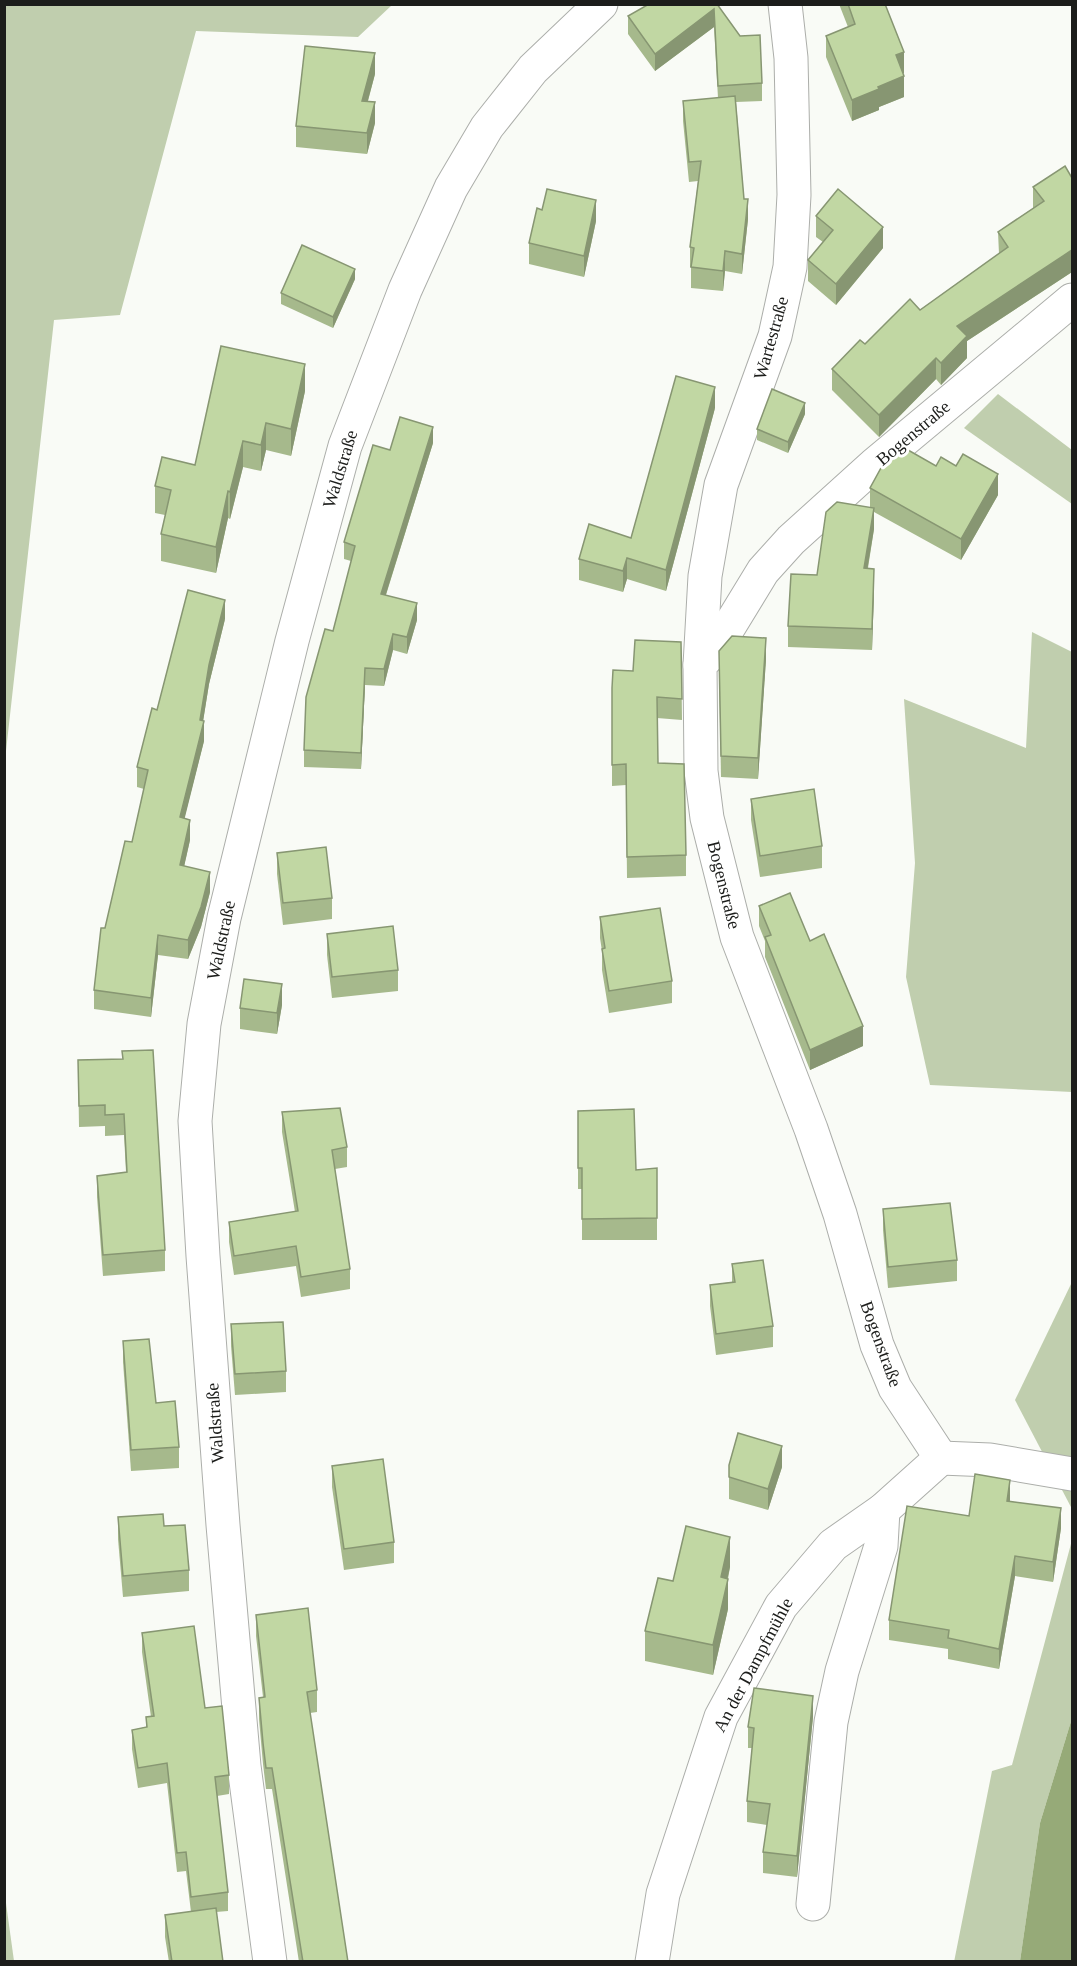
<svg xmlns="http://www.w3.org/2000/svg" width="1077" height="1966" viewBox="0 0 1077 1966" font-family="Georgia,serif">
<rect width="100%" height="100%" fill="#f9fbf6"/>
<g fill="#c0ceae">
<path d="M 5,4 L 392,5 L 358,37 L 196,31 L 120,315 L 54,320 L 5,760 Z"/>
<path d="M 998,394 L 1072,450 L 1072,504 L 964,428 Z"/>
<path d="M 1032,632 L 1072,652 L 1072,1092 L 930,1085 L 906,977 L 915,863 L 904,699 L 1026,748 Z"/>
<path d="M 1072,1282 L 1072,1509 L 1015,1400 Z"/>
<path d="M 1072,1540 L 1072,1718 L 1040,1823 L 1020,1961 L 954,1962 L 992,1771 L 1012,1765 Z"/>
<path d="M 4,1896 L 5,1896 L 14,1961 L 5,1961 Z"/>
</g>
<path fill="#96aa78" d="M 1072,1718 L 1072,1961 L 1020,1961 L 1040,1823 Z"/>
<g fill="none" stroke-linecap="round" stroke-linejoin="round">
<g stroke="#acaeaa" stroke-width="35">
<g id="minor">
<path d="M 700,665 L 705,576 L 721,485 L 775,336 L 790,267 L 794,195 L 791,58 L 785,4"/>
<path d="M 941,1458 L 895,1388 L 877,1345 L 840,1214 L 811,1129 L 737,937 L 707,818 L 701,771 L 700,665 L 716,648 L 763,571 L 791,540 L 874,465 L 1072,300"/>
<path d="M 941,1458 L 990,1460 L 1072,1474"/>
<path d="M 813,1904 L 831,1722 L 842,1671 L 881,1546 L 883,1510"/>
<path d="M 270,1962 L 244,1766 L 223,1525 L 203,1256 L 195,1121 L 204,1024 L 224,918 L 292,641 L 345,446 L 405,290 L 451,188 L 487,127 L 533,69 L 601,4"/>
<path d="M 652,1962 L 663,1894 L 721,1717 L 781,1606 L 833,1545 L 883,1510 L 941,1458"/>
</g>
</g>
<use href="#minor" stroke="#fff" stroke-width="33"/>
</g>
<g fill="#a6b98c">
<path d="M 717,4 L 762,83 L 762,101 L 736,102 L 744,199 L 748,219 L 742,274 L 725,271 L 723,291 L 691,288 L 691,267 L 690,267 L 690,247 L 698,181 L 689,182 L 683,121 L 683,101 L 718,98 L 714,27 L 655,71 L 628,34 L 628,16 Z"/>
<path d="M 839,4 L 885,4 L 904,73 L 903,74 L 904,97 L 879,107 L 879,110 L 852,121 L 826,57 L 826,36 L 848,27 Z"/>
<path d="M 375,74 L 368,101 L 375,123 L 367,154 L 296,147 L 296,126 Z"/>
<path d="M 1072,178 L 1072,272 L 967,341 L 967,358 L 941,385 L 936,379 L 879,437 L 832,390 L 832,369 L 865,344 L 920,310 L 999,254 L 998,232 L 1033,208 L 1033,187 Z"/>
<path d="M 816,216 L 883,248 L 836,305 L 808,281 L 808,260 L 823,242 L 816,237 Z"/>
<path d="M 596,221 L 584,277 L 529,264 L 529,243 Z"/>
<path d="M 355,279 L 333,328 L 281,304 L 281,293 Z"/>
<path d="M 305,391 L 291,456 L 266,450 L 261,471 L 243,467 L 230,519 L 228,518 L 216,573 L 161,561 L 161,534 L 165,515 L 155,513 L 155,486 L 195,465 Z"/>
<path d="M 715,408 L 666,591 L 627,579 L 623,592 L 579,580 L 579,559 L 631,538 Z"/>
<path d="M 805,414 L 788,453 L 757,440 L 757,429 Z"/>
<path d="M 433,443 L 386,595 L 417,620 L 407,654 L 393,650 L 384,686 L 365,685 L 361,769 L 304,767 L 304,750 L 351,561 L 344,559 L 344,542 L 390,450 Z"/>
<path d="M 936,466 L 998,495 L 961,560 L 874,512 L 874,529 L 868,568 L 874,590 L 872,650 L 788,647 L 788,626 L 817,575 L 870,507 L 870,488 Z"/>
<path d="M 225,619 L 209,684 L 203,721 L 204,741 L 184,819 L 190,840 L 184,866 L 210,892 L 201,927 L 188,959 L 158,955 L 151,1017 L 94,1009 L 94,990 L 105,928 L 132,842 L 144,789 L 137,787 L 137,767 L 157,710 Z"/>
<path d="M 681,642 L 682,720 L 657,718 L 658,763 L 686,855 L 686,876 L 627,878 L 626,785 L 612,786 L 612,688 L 633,671 Z"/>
<path d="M 766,659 L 758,779 L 721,777 L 719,672 Z"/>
<path d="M 751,799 L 822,846 L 822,868 L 760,877 L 751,820 Z"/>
<path d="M 277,853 L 332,898 L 332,919 L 283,925 L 277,874 Z"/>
<path d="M 759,906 L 810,941 L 863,1046 L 810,1070 L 765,957 L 765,941 L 759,926 Z"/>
<path d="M 600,917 L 672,981 L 672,1003 L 609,1013 L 602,970 L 602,951 L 600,938 Z"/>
<path d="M 327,934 L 398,970 L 398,991 L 332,998 L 327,955 Z"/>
<path d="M 282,1005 L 277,1034 L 240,1029 L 240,1008 Z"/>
<path d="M 122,1059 L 165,1250 L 165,1271 L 103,1276 L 97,1197 L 97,1176 L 126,1172 L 124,1135 L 105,1136 L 105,1126 L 79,1127 L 78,1060 Z"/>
<path d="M 578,1111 L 636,1170 L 657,1168 L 657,1240 L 582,1240 L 582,1189 L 578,1189 Z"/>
<path d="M 282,1112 L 347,1147 L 347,1167 L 335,1169 L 350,1269 L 350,1289 L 301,1297 L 296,1266 L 234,1275 L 229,1242 L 229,1222 L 295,1212 L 282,1132 Z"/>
<path d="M 883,1209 L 957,1260 L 957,1281 L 888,1288 L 883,1230 Z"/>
<path d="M 732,1264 L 773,1326 L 773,1347 L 716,1355 L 710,1306 L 710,1285 L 732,1282 Z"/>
<path d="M 231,1324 L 286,1371 L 286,1392 L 235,1395 L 231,1346 Z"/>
<path d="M 123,1341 L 179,1447 L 179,1468 L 131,1471 L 123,1362 Z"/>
<path d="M 729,1465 L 782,1467 L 768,1510 L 729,1499 Z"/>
<path d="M 332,1466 L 394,1542 L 394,1563 L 344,1570 L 332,1487 Z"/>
<path d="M 1010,1501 L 1061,1528 L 1053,1582 L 1015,1576 L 999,1669 L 948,1659 L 948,1649 L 889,1640 L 889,1620 L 969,1516 Z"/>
<path d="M 118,1517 L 164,1526 L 189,1570 L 189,1591 L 123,1597 L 118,1539 Z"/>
<path d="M 730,1567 L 728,1579 L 728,1609 L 713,1675 L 645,1661 L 645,1631 L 673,1581 Z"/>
<path d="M 256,1615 L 317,1690 L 317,1712 L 310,1713 L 348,1962 L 299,1962 L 272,1789 L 266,1789 L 263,1764 L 259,1719 L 259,1698 L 263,1697 L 256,1636 Z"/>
<path d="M 142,1633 L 205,1708 L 229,1775 L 229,1794 L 217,1796 L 228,1892 L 228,1911 L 216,1912 L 223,1962 L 169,1962 L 165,1937 L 165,1915 L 191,1912 L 186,1871 L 177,1872 L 167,1783 L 138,1788 L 132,1749 L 132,1730 L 146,1727 L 146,1717 L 151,1717 L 142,1652 Z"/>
<path d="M 813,1717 L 797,1877 L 763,1873 L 763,1852 L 767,1825 L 747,1822 L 747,1801 L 752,1748 L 748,1748 L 748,1727 Z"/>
</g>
<g fill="#879672">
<path d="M 714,9 L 714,27 L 655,71 L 655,54 Z"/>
<path d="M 904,52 L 904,73 L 896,76 L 896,55 Z"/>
<path d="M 375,53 L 375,74 L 362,122 L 362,101 Z"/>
<path d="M 904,76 L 904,97 L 879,107 L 879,110 L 852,121 L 852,100 L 878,87 Z"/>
<path d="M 375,102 L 375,123 L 367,154 L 367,133 Z"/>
<path d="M 748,199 L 748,219 L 742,274 L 742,254 Z"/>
<path d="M 596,200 L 596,221 L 584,277 L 584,256 Z"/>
<path d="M 883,227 L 883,248 L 836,305 L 836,284 Z"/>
<path d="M 1072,250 L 1072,272 L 967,341 L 967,358 L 941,385 L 941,363 L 957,326 Z"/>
<path d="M 725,251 L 725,271 L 723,291 L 723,271 Z"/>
<path d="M 355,269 L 355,279 L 333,328 L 333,317 Z"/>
<path d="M 936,358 L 936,379 L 879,437 L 879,415 Z"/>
<path d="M 305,364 L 305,391 L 291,456 L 291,429 Z"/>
<path d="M 715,387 L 715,408 L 666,591 L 666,570 Z"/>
<path d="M 805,403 L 805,414 L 788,453 L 788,442 Z"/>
<path d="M 266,423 L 266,450 L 261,471 L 261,445 Z"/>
<path d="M 433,427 L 433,443 L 381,610 L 381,594 Z"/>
<path d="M 243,441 L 243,467 L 230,519 L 230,492 Z"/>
<path d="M 998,474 L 998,495 L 961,560 L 961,539 Z"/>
<path d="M 228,491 L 228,518 L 216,573 L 216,547 Z"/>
<path d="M 874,508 L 874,529 L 864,589 L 864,568 Z"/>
<path d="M 627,558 L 627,579 L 623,592 L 623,571 Z"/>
<path d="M 874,569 L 874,590 L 872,650 L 872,629 Z"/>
<path d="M 225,600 L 225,619 L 209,684 L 202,728 L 204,721 L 204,741 L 180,837 L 180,817 L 209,665 Z"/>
<path d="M 417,603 L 417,620 L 407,654 L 407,637 Z"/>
<path d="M 393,634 L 393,650 L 384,686 L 384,669 Z"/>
<path d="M 766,638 L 766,659 L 758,779 L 758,758 Z"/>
<path d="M 365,668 L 365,685 L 361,769 L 361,753 Z"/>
<path d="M 190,820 L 190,840 L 180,885 L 180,865 Z"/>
<path d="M 210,872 L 210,892 L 201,927 L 188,959 L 188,940 Z"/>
<path d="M 158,935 L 158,955 L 151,1017 L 151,998 Z"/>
<path d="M 282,984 L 282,1005 L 277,1034 L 277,1013 Z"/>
<path d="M 863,1026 L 863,1046 L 810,1070 L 810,1050 Z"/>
<path d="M 782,1446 L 782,1467 L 768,1510 L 768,1489 Z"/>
<path d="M 1010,1480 L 1010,1500 L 1007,1521 L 1007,1501 Z"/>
<path d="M 1061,1508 L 1061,1528 L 1053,1582 L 1053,1562 Z"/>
<path d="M 730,1537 L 730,1567 L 721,1607 L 721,1577 Z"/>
<path d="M 1015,1556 L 1015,1576 L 999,1669 L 999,1649 Z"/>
<path d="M 728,1579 L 728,1609 L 713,1675 L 713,1645 Z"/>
<path d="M 813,1696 L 813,1717 L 797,1877 L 797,1856 Z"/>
</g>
<g fill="#c1d7a3" stroke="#879672" stroke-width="1.5">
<path d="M 649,4 L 717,4 L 740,36 L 760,35 L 762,83 L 718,86 L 714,9 L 655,54 L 628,16 Z"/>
<path d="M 848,4 L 885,4 L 904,52 L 896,55 L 904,76 L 878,87 L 879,89 L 852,100 L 826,36 L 855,24 Z"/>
<path d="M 305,46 L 375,53 L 362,101 L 375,102 L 367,133 L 296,126 Z"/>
<path d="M 735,96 L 744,199 L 748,199 L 742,254 L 725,251 L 723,271 L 691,267 L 694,248 L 690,247 L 701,161 L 689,162 L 683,101 Z"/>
<path d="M 1065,166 L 1072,178 L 1072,250 L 957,326 L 967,336 L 941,363 L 936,358 L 879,415 L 832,369 L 860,340 L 865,344 L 910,299 L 920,310 L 1008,247 L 998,232 L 1044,201 L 1033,187 Z"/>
<path d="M 547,189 L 596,200 L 584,256 L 529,243 L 537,208 L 542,210 Z"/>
<path d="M 838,189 L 883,227 L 836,284 L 808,260 L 833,230 L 816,216 Z"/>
<path d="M 302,245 L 355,269 L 333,317 L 281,293 Z"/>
<path d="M 221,346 L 305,364 L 291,429 L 266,423 L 261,445 L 243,441 L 230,492 L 228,491 L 216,547 L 161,534 L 171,490 L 155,486 L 162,457 L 195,465 Z"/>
<path d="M 676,376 L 715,387 L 666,570 L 627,558 L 623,571 L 579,559 L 589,524 L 631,538 Z"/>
<path d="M 772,389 L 805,403 L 788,442 L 757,429 Z"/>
<path d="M 400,417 L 433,427 L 381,594 L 417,603 L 407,637 L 393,634 L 384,669 L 365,668 L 361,753 L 304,750 L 306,697 L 325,629 L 333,631 L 355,546 L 344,542 L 373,445 L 390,450 Z"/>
<path d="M 901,446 L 936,466 L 941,457 L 956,466 L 963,454 L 998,474 L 961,539 L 870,488 L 887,457 Z"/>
<path d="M 837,502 L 874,508 L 864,568 L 874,569 L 872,629 L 788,626 L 791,574 L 817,575 L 826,512 Z"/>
<path d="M 188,590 L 225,600 L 209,665 L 200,720 L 204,721 L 180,817 L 190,820 L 180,865 L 210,872 L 201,907 L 188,940 L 158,935 L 151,998 L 94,990 L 101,928 L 105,928 L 125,841 L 132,842 L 148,770 L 137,767 L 152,708 L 157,710 Z"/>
<path d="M 732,636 L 766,638 L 758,758 L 721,756 L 719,651 Z"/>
<path d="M 635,640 L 681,642 L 682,699 L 657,697 L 658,763 L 684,764 L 686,855 L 627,857 L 626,764 L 612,765 L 612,688 L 613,670 L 633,671 Z"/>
<path d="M 814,789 L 822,846 L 760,856 L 751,799 Z"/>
<path d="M 326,847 L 332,898 L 283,903 L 277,853 Z"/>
<path d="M 790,893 L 810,941 L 824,934 L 863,1026 L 810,1050 L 765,937 L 771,935 L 759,906 Z"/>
<path d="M 660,908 L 672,981 L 609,991 L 602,949 L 605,948 L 600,917 Z"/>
<path d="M 393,926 L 398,970 L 332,977 L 327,934 Z"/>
<path d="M 244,979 L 282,984 L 277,1013 L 240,1008 Z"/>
<path d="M 153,1050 L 165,1250 L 103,1255 L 97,1176 L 127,1172 L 124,1114 L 105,1115 L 105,1105 L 79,1106 L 78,1060 L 123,1059 L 122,1051 Z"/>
<path d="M 340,1108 L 347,1147 L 332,1150 L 350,1269 L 301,1277 L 296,1246 L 234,1256 L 229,1222 L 298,1211 L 282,1112 Z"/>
<path d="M 634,1109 L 636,1170 L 657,1168 L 657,1218 L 582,1219 L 582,1168 L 578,1168 L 578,1111 Z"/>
<path d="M 950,1203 L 957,1260 L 888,1267 L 883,1209 Z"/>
<path d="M 763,1260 L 773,1326 L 716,1334 L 710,1285 L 735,1282 L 732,1264 Z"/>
<path d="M 283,1322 L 286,1371 L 235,1374 L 231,1324 Z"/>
<path d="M 149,1339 L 156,1403 L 175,1401 L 179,1447 L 131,1450 L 123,1341 Z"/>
<path d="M 738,1433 L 782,1446 L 768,1489 L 729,1477 L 729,1465 Z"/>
<path d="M 383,1459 L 394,1542 L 344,1549 L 332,1466 Z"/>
<path d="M 975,1474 L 1010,1480 L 1007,1501 L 1061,1508 L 1053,1562 L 1015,1556 L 999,1649 L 948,1638 L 949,1630 L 889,1620 L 907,1506 L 969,1516 Z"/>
<path d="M 163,1514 L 164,1526 L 185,1525 L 189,1570 L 123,1576 L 118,1517 Z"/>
<path d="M 686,1526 L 730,1537 L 721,1577 L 728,1579 L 713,1645 L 645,1631 L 658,1578 L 673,1581 Z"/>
<path d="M 308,1608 L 317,1690 L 307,1692 L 348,1962 L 303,1962 L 272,1768 L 266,1768 L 263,1743 L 259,1698 L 265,1697 L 256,1615 Z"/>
<path d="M 194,1626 L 205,1708 L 222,1706 L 229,1775 L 215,1777 L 228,1892 L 191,1897 L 186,1852 L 177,1853 L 167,1763 L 138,1768 L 132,1730 L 147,1727 L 146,1717 L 154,1716 L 142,1633 Z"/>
<path d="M 754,1688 L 813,1696 L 797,1856 L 763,1852 L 770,1804 L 747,1801 L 754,1728 L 748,1727 Z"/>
<path d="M 216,1908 L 223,1962 L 172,1962 L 165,1915 Z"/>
</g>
<g text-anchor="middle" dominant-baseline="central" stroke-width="6" stroke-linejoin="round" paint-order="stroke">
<g font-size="18" fill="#1c1d1b" stroke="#fff">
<text transform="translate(771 338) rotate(-74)">Wartestraße</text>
<text transform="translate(913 433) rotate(-40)">Bogenstraße</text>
<text transform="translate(340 469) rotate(-73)">Waldstraße</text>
<text transform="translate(724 885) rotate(76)">Bogenstraße</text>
<text transform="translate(221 940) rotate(-78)">Waldstraße</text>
<text transform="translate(881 1344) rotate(70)">Bogenstraße</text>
<text transform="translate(215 1423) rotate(-94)">Waldstraße</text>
<text transform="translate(753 1665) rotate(-62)">An der Dampfmühle</text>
</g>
</g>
<rect width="1077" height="1966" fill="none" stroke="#1c1d1b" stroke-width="12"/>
</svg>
